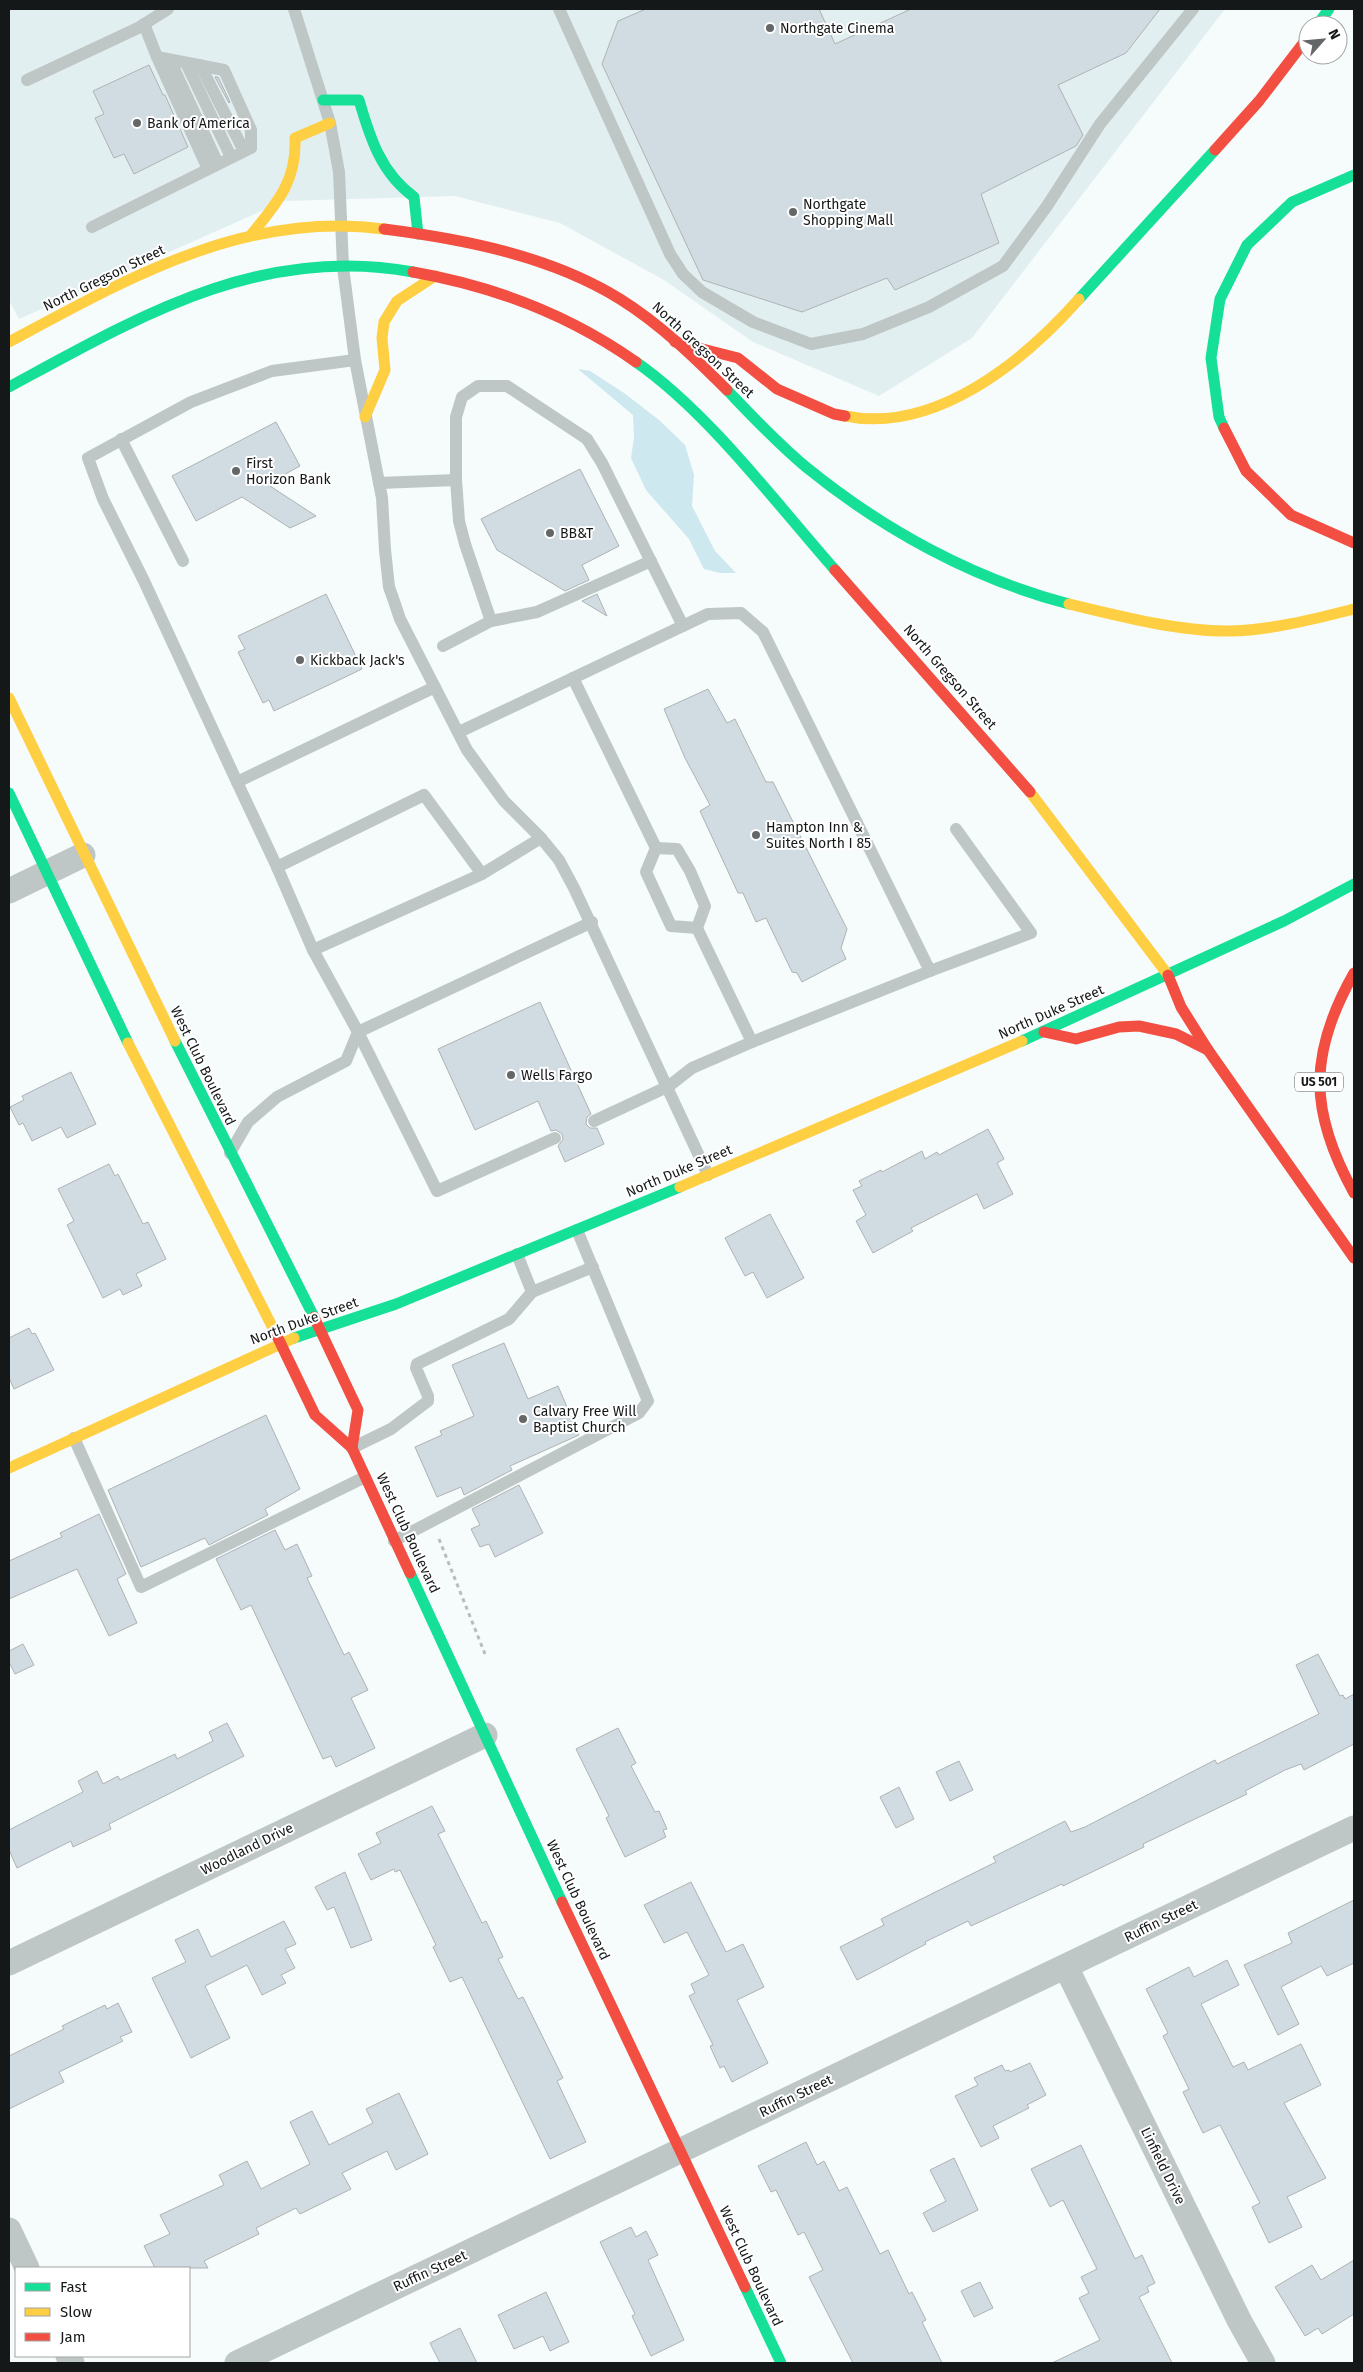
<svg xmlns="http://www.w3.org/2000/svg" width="1363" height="2372" viewBox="0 0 1363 2372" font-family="'Fira Sans',sans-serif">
<rect width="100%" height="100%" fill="#f6fbfc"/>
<path fill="#e2eff1" d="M 9,9 L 1225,9 L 972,338 L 879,396 L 753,342 L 664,280 L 560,223 L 455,196 L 284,201 L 19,319 L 9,300 Z"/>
<path fill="#cde8ee" d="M 578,369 L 590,371 L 624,393 L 659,420 L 685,445 L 694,475 L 692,506 L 715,551 L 736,573 L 720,573 L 704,569 L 689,539 L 646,490 L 631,458 L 634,437 L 633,415 Z"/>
<g fill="#d1dce2" stroke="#afb2b3">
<path d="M 646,9 L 819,9 L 835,44 L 911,9 L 1160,9 L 1126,53 L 1058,85 L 1083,135 L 1076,146 L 981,194 L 999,243 L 895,290 L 887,278 L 802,312 L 703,280 L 602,64 L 618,21 Z"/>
<path d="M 149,65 L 163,95 L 165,95 L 188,147 L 134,174 L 124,154 L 114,158 L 95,118 L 104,114 L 93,91 Z"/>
<path d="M 215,77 L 218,77 L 230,102 L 229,103 Z"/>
<path d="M 276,422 L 300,466 L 267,484 L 316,516 L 290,528 L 242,497 L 196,521 L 172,476 Z"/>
<path d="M 580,469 L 619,546 L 582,565 L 589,580 L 565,591 L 497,550 L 481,519 Z"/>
<path d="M 326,594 L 362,669 L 274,711 L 269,700 L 263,703 L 238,652 L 245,649 L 238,636 Z"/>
<path d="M 597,594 L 607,616 L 582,601 Z"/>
<path d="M 708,689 L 727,723 L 735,719 L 766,782 L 773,782 L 847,929 L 841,948 L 846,959 L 802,982 L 797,973 L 792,972 L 766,918 L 756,922 L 743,893 L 738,893 L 700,811 L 710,805 L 685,758 L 664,709 Z"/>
<path d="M 540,1002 L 591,1114 L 587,1117 L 586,1124 L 590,1128 L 597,1128 L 604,1144 L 565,1162 L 558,1146 L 563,1139 L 562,1134 L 556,1130 L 551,1131 L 538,1101 L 475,1130 L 438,1049 Z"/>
<path d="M 71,1072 L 96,1124 L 67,1138 L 61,1127 L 32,1141 L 23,1123 L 19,1125 L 10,1107 L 24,1100 L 22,1096 Z"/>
<path d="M 988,1129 L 1004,1159 L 997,1163 L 1013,1194 L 984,1209 L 977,1194 L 911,1228 L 913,1231 L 873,1253 L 856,1221 L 866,1215 L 853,1190 L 862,1186 L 859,1181 L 881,1170 L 882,1172 L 922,1151 L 925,1159 L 937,1152 L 939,1155 Z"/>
<path d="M 109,1164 L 115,1176 L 118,1174 L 143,1224 L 148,1222 L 166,1259 L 136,1274 L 142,1286 L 123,1295 L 120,1289 L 103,1298 L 67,1225 L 74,1221 L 58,1189 Z"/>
<path d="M 770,1214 L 804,1278 L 767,1298 L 753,1272 L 745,1276 L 725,1238 Z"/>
<path d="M 29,1328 L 32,1334 L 35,1333 L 54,1370 L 14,1389 L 9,1378 L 9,1338 Z"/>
<path d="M 504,1343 L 528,1399 L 558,1386 L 579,1435 L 510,1466 L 512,1470 L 464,1495 L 461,1487 L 437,1497 L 415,1447 L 442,1435 L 440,1431 L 474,1416 L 452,1365 Z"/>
<path d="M 266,1415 L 300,1489 L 265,1509 L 268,1515 L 209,1545 L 205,1538 L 141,1567 L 108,1490 Z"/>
<path d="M 519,1485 L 543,1533 L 495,1557 L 489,1544 L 480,1547 L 471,1529 L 480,1525 L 472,1509 Z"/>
<path d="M 99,1514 L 126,1574 L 117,1579 L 137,1623 L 109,1636 L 77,1569 L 9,1599 L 9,1561 L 62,1537 L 60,1533 Z"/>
<path d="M 275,1530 L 285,1550 L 297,1544 L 312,1576 L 307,1578 L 344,1655 L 349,1652 L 368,1690 L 351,1698 L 375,1748 L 336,1767 L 331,1756 L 323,1759 L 251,1605 L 241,1610 L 216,1559 Z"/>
<path d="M 23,1644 L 34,1665 L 15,1674 L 9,1662 L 9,1651 Z"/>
<path d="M 1318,1654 L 1340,1696 L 1343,1695 L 1345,1699 L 1354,1694 L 1354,1744 L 1304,1770 L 1301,1764 L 1285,1770 L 1245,1791 L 1247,1794 L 1143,1844 L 1144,1847 L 1063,1886 L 1062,1884 L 971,1926 L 968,1921 L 925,1942 L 926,1944 L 857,1980 L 840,1947 L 884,1925 L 881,1919 L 996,1862 L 993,1857 L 1065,1821 L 1071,1832 L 1085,1827 L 1215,1760 L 1217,1764 L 1319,1714 L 1296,1665 Z"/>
<path d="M 227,1723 L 244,1756 L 109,1824 L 111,1829 L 73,1847 L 71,1841 L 17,1868 L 9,1850 L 9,1830 L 83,1792 L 78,1781 L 97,1771 L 103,1784 L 118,1776 L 120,1780 L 175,1754 L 177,1759 L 213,1741 L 209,1732 Z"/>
<path d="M 618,1728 L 636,1763 L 631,1766 L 655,1812 L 659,1811 L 667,1829 L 663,1830 L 666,1837 L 625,1857 L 606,1818 L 609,1816 L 576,1749 Z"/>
<path d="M 959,1761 L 973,1790 L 950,1801 L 936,1772 Z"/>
<path d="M 899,1787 L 914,1819 L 896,1828 L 880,1797 Z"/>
<path d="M 432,1806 L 445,1831 L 438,1834 L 482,1923 L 486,1921 L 503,1957 L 498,1959 L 518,1999 L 523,1997 L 563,2078 L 557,2081 L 586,2142 L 550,2159 L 462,1977 L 450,1982 L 433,1947 L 436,1945 L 400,1870 L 395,1872 L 394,1869 L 371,1880 L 358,1854 L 381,1843 L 376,1833 Z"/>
<path d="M 345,1872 L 372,1940 L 351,1948 L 334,1907 L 327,1910 L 315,1887 Z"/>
<path d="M 691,1882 L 726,1952 L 743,1944 L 764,1987 L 737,2000 L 768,2063 L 732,2082 L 724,2066 L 720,2068 L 710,2046 L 713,2045 L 689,1996 L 695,1993 L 691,1984 L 709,1975 L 687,1932 L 664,1943 L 644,1905 Z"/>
<path d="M 1354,1900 L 1354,1963 L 1327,1976 L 1321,1966 L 1281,1987 L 1299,2024 L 1278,2035 L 1244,1965 L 1292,1943 L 1288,1933 Z"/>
<path d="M 284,1921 L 296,1944 L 285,1949 L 295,1968 L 281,1975 L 286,1983 L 262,1995 L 247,1965 L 205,1986 L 230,2038 L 191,2058 L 152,1978 L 186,1962 L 175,1940 L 198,1929 L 211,1957 Z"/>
<path d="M 1227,1960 L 1239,1985 L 1201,2004 L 1233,2067 L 1244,2062 L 1248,2070 L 1301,2044 L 1321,2085 L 1284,2103 L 1326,2178 L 1287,2197 L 1302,2227 L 1269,2243 L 1252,2207 L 1260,2203 L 1220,2125 L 1203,2133 L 1183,2092 L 1189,2089 L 1163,2036 L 1168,2033 L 1146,1989 L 1189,1967 L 1194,1977 Z"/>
<path d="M 118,2003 L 132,2032 L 120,2037 L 123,2041 L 59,2072 L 64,2082 L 9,2109 L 9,2056 L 64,2029 L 62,2026 L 105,2005 L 107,2009 Z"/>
<path d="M 1030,2063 L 1046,2095 L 1027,2105 L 1029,2108 L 993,2126 L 999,2138 L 981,2147 L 955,2096 L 978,2085 L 974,2078 L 1002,2065 L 1005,2071 L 1009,2070 L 1010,2072 Z"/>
<path d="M 399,2093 L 428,2154 L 396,2170 L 387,2151 L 342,2173 L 351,2189 L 300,2214 L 296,2208 L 256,2228 L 259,2234 L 204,2261 L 208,2268 L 155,2268 L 144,2246 L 170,2234 L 160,2215 L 224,2185 L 219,2175 L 247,2161 L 261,2189 L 310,2164 L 290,2122 L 312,2111 L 329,2145 L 373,2123 L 366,2109 Z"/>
<path d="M 806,2142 L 817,2165 L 824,2161 L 839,2191 L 847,2187 L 880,2254 L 888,2250 L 909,2294 L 912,2292 L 926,2320 L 922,2322 L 942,2363 L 853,2363 L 809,2277 L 823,2270 L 804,2232 L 798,2235 L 776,2190 L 771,2192 L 758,2166 Z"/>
<path d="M 1081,2145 L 1135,2259 L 1142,2255 L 1155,2283 L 1147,2287 L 1149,2292 L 1139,2297 L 1172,2363 L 1052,2363 L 1100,2340 L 1079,2298 L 1089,2293 L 1081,2277 L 1097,2269 L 1063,2200 L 1050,2207 L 1031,2169 Z"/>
<path d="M 954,2158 L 978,2210 L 933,2232 L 923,2213 L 946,2201 L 930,2170 Z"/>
<path d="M 631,2227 L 636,2237 L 646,2231 L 658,2255 L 648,2260 L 684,2340 L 651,2356 L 632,2316 L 635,2314 L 600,2242 Z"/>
<path d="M 1354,2260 L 1354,2314 L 1322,2334 L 1318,2328 L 1305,2336 L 1275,2287 L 1312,2265 L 1321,2280 Z"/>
<path d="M 980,2282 L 993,2308 L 974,2317 L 961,2291 Z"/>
<path d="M 546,2292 L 569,2342 L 550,2351 L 543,2336 L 514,2349 L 498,2315 Z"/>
<path d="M 460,2328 L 477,2363 L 440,2363 L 430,2343 Z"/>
</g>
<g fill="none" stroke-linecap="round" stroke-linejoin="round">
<path stroke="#b7bebd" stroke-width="3" stroke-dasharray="4 4" stroke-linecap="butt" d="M 439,1539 L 485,1654"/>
<g stroke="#bec6c6" stroke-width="12">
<path d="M 294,9 L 330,123 L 339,172 L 343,267 L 355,360 L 382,498 L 385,550 L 389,587 L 394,601 L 400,619 L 467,750 L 504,801 L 541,838 L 559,860 L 574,888 L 708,1175"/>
<path d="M 559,9 L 670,254 L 683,274 L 702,292 L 753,322 L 811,344 L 863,334 L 929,307 L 1003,266 L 1047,206 L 1100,124 L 1193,9"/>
<path d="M 157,57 L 208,169"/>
<path d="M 170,60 L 218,164"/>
<path d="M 186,63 L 231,157"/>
<path d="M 200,65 L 244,151"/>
<path d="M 27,80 L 138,28 L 168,9"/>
<path d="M 92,227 L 251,148 L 251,130 L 224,70 L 157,57 L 144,24"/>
<path d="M 121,439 L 183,561"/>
<path d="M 379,483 L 456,480 L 456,417 L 462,397 L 478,386 L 507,386 L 587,439 L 602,463 L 683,626"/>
<path d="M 491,621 L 537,612 L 651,561"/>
<path d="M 443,646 L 491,621 L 465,544 L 459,521 L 456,480"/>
<path d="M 573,678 L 656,848"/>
<path d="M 435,687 L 237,782 L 277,867 L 313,950 L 482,874 L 541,838"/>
<path d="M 459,732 L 708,614 L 741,613 L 763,632 L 930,971 L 752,1042 L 697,928 L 705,906 L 690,871 L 677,849 L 656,848"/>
<path d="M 237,782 L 144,581 L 103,499 L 88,458 L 191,402 L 272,371 L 355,360"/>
<path d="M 656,848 L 646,872 L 671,926 L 697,928"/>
<path d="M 277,867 L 424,795 L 482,874"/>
<path d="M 930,971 L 1031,933 L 956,829"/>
<path d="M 594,1121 L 669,1086 L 692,1068 L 752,1042"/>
<path d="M 555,1138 L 437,1191 L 358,1032 L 592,922"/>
<path d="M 230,1153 L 248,1122 L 277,1097 L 346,1061 L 358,1032 L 313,950"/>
<path d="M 517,1254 L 532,1292 L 593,1267"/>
<path d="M 74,1438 L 141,1587 L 365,1477"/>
<path d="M 352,1448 L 391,1429 L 428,1401 L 428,1396 L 416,1368 L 417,1364 L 509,1319 L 532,1292"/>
<path d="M 394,1541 L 639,1413 L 648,1401 L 577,1230"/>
</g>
<g stroke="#bec6c6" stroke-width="25">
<path d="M 9,891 L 83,855"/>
<path d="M 9,1963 L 485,1735"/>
<path d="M 1066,1967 L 1239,2320 L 1263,2363"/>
<path d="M 9,2230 L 27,2268"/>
<path d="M 68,2356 L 72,2363"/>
<path d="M 237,2363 L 1354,1828"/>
</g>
<g stroke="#16e098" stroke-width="11">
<path d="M 1317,25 L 1329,9"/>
<path d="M 323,100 L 359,100 C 370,138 381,173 414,197 L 418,234"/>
<path d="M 1079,299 L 1215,150"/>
<path d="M 636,362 C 709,413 775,502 835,570"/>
<path d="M 9,387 C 138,317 260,244 413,272"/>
<path d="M 727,390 C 752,416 777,443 806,467 C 882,529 973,579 1069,604"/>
<path d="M 1224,428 L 1219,417 L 1211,358 L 1220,299 L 1247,245 L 1292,202 L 1354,175"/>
<path d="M 9,793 L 128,1043"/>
<path d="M 175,1041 L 314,1317"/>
<path d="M 1022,1041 L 1284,921 L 1354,884"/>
<path d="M 294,1338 L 396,1304 L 680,1187"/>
<path d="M 410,1573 L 562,1902"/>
<path d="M 745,2287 L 781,2363"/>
</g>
<g stroke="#ffcf43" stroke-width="11">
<path d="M 251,235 C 277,203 297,181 295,138 L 330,123"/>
<path d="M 9,342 C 126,279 246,210 384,229"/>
<path d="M 845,416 C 935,434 1023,362 1079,299"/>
<path d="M 365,417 L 385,370 L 382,338 L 384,322 L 397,301 L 435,276"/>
<path d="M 1069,604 C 1118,616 1181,632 1231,631 C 1272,630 1314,619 1354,609"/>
<path d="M 9,698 L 175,1041"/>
<path d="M 1030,792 L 1168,975"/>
<path d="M 128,1043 L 277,1336"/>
<path d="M 680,1187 L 1022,1041"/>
<path d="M 9,1468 L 294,1338"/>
</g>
<g stroke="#f24e42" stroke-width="11">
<path d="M 1215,150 L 1259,101 L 1308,37"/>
<path d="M 384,229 C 463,239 551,256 620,299 C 660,324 694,357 727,390"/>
<path d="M 413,272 C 493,286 568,314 636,362"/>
<path d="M 675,342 L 738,358 L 777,389 L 834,414 L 845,416"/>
<path d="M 1224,428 L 1246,471 L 1291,515 L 1354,543"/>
<path d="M 835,570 L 1030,792"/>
<path d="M 1354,973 C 1308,1054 1309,1112 1354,1193"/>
<path d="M 1168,975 L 1181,1007 L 1208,1050 L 1354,1258"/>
<path d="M 1044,1032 L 1076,1039 L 1119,1027 L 1139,1026 L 1176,1034 L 1208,1050"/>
<path d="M 314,1317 L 358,1410 L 352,1448"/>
<path d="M 277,1336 L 315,1415 L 352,1448 L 410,1573"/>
<path d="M 562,1902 L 745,2287"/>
</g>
</g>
<g fill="#646768" stroke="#fff" stroke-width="2">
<circle cx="770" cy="28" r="5"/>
<circle cx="137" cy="123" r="5"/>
<circle cx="793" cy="212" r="5"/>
<circle cx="236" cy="471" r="5"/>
<circle cx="550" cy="533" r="5"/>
<circle cx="300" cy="660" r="5"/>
<circle cx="756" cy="835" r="5"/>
<circle cx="511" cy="1075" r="5"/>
<circle cx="523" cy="1419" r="5"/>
</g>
<g text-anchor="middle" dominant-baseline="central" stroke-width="4" stroke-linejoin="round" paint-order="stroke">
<rect fill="#fff" stroke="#5b5d5e" stroke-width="1" x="1295" y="1072.5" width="48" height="19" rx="4"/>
<g font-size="12" font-weight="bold" fill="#151819">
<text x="1319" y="1082">US 501</text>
</g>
<g font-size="14" fill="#151819" stroke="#fff" text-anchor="start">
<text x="780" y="28">Northgate Cinema</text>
<text x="147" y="123">Bank of America</text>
<text x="803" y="204">Northgate<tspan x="803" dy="16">Shopping Mall</tspan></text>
<text x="246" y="463">First<tspan x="246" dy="16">Horizon Bank</tspan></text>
<text x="560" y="533">BB&amp;T</text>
<text x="310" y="660">Kickback Jack's</text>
<text x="766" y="827">Hampton Inn &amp;<tspan x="766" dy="16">Suites North I 85</tspan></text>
<text x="521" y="1075">Wells Fargo</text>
<text x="533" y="1411">Calvary Free Will<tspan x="533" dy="16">Baptist Church</tspan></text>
</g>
<g font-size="14" fill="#151819" stroke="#fff">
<text transform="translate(104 278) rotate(-26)">North Gregson Street</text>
<text transform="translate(703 350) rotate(43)">North Gregson Street</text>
<text transform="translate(950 677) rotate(49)">North Gregson Street</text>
<text transform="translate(1051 1012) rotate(-24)">North Duke Street</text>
<text transform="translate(203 1066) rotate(64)">West Club Boulevard</text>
<text transform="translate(679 1171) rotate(-23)">North Duke Street</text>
<text transform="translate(304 1321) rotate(-20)">North Duke Street</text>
<text transform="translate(408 1533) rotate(65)">West Club Boulevard</text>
<text transform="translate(247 1849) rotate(-26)">Woodland Drive</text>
<text transform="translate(578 1900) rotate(65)">West Club Boulevard</text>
<text transform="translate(1161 1921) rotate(-26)">Ruffin Street</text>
<text transform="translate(796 2096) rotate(-26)">Ruffin Street</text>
<text transform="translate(1163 2166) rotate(64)">Linfield Drive</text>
<text transform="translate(751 2266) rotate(65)">West Club Boulevard</text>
<text transform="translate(430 2271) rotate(-25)">Ruffin Street</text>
</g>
</g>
<rect width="1363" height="2372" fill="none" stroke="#151819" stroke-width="20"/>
<rect x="15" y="2267" width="175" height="90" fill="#ffffff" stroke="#a1a3a3"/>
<rect x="25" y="2283" width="25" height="8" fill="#16e098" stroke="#a1a3a3"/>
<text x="60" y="2292" font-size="15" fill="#151819">Fast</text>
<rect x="25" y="2308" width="25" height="8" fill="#ffcf43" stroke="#a1a3a3"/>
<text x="60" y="2317" font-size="15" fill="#151819">Slow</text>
<rect x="25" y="2333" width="25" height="8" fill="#f24e42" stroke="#a1a3a3"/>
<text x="60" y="2342" font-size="15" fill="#151819">Jam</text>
<g transform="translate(1323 40) rotate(63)"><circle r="24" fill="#ffffff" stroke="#a1a3a3"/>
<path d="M0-4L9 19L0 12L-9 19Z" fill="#646768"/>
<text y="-8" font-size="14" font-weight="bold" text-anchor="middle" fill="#151819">N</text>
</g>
</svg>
